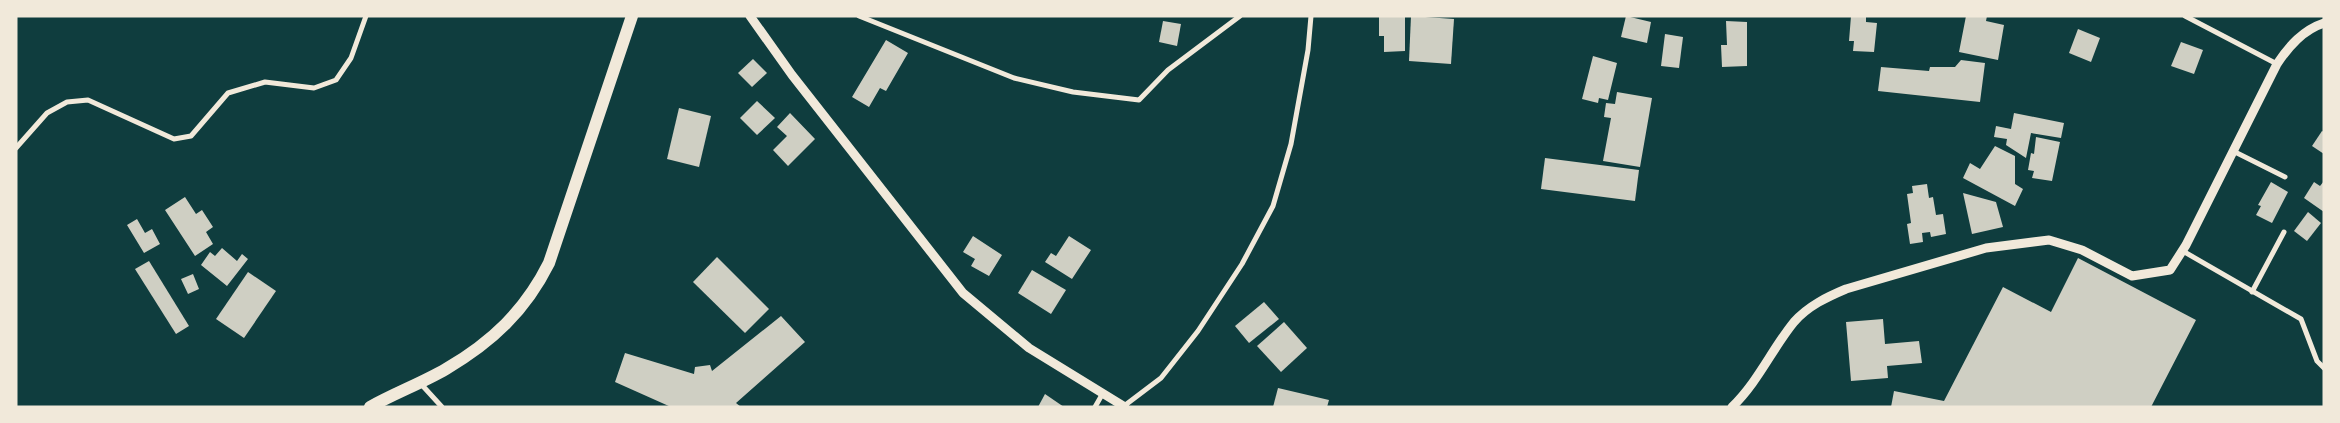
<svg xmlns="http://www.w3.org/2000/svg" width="2340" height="423" viewBox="0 0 2340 423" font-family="'Work Sans',sans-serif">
<rect width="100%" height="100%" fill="#0f3d3e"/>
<g fill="#cfcfc3">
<path d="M 1379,16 L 1405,16 L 1405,51 L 1384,52 L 1384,36 L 1379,36 Z"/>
<path d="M 1411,16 L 1454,19 L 1451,64 L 1409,61 Z"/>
<path d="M 1626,16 L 1651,22 L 1647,43 L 1621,37 Z"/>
<path d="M 1851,16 L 1866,16 L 1866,22 L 1877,23 L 1874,52 L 1853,51 L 1854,41 L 1849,41 Z"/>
<path d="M 1966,16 L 1987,16 L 1986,21 L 2004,25 L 1998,60 L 1959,52 Z"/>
<path d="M 1163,21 L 1181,24 L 1177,46 L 1159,42 Z"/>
<path d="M 1726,21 L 1747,22 L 1747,66 L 1722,67 L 1721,45 L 1727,45 Z"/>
<path d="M 2078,29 L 2100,38 L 2091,62 L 2069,53 Z"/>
<path d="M 1665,34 L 1683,37 L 1679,68 L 1661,66 Z"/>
<path d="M 886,40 L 908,53 L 886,91 L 880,88 L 869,107 L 852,97 Z"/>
<path d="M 2181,42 L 2203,50 L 2194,74 L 2171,66 Z"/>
<path d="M 1593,56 L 1617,63 L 1608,100 L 1599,98 L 1598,103 L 1582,99 Z"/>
<path d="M 753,59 L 767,73 L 752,87 L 738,73 Z"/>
<path d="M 1961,60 L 1985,63 L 1980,102 L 1878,91 L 1881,67 L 1929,71 L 1930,67 L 1955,67 Z"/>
<path d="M 1617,92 L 1652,98 L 1640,167 L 1603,161 L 1611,118 L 1604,117 L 1606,103 L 1615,104 Z"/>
<path d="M 757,101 L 775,118 L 757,135 L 740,118 Z"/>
<path d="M 679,108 L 711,116 L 699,167 L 667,159 Z"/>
<path d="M 790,113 L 815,139 L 788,166 L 773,150 L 787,136 L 777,127 Z"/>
<path d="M 2014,113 L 2064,123 L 2061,138 L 2031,133 L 2026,158 L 2006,145 L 2007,139 L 1994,137 L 1996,126 L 2011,129 Z"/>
<path d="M 2322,131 L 2324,132 L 2324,154 L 2312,146 Z"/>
<path d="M 2036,137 L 2060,142 L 2052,181 L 2032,178 L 2034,171 L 2028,170 L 2031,153 L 2034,154 Z"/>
<path d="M 1995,146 L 2015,156 L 2015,184 L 2023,189 L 2015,206 L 1963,178 L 1970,163 L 1980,169 Z"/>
<path d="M 1545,158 L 1639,170 L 1635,201 L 1541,189 Z"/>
<path d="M 2324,181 L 2324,212 L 2304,198 L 2314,182 L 2320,186 Z"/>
<path d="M 2271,182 L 2288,192 L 2272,223 L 2256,215 L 2261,206 L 2258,205 Z"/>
<path d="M 1927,184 L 1929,198 L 1933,197 L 1936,215 L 1943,214 L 1946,234 L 1931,237 L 1930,232 L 1922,233 L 1923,242 L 1910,244 L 1907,224 L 1911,223 L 1907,194 L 1913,193 L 1912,186 Z"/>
<path d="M 1963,193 L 1996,202 L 2003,227 L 1972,234 Z"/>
<path d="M 185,197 L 196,214 L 202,210 L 213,227 L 206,232 L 213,244 L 195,256 L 165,210 Z"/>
<path d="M 2308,212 L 2321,223 L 2307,241 L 2294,231 Z"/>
<path d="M 137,219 L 145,233 L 152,229 L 160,244 L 144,253 L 127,225 Z"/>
<path d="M 973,236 L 1002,255 L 989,276 L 971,266 L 975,259 L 963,252 Z"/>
<path d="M 1069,236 L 1091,250 L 1072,279 L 1045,262 L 1051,253 L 1056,256 Z"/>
<path d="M 222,248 L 237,261 L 242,254 L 248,259 L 227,286 L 201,265 L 210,252 L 215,256 Z"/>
<path d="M 717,257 L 769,309 L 745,333 L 693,282 Z"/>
<path d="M 2078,258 L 2196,320 L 2151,407 L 1891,407 L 1894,391 L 1944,401 L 2003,287 L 2051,312 Z"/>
<path d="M 149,261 L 189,326 L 176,334 L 135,269 Z"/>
<path d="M 1032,270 L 1066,290 L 1051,314 L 1018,293 Z"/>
<path d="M 248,272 L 276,291 L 244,338 L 216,319 Z"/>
<path d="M 193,274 L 199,289 L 188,294 L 181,279 Z"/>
<path d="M 1264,302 L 1279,319 L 1249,343 L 1235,326 Z"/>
<path d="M 781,316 L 805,342 L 736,403 L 741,407 L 671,407 L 615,382 L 625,353 L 694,374 L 695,367 L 710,365 L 712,371 Z"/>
<path d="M 1883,319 L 1885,344 L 1919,341 L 1922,363 L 1887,366 L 1888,378 L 1851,381 L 1846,322 Z"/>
<path d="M 1284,322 L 1307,348 L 1281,372 L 1257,346 Z"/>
<path d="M 1278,388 L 1329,400 L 1327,407 L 1273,407 Z"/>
<path d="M 1045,394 L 1064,407 L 1038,407 Z"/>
</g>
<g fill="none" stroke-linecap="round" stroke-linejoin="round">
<g stroke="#f1e9da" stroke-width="5">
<path d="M 859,16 L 1014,78 L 1073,92 L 1139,100 L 1168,70 L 1240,16"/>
<path d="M 2185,16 L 2277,64"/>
<path d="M 16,148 L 47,113 L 67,102 L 88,100 L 174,139 L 191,136 L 228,93 L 265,82 L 314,88 L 336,80 L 351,58 L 366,16"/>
<path d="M 2233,151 L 2285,177"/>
<path d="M 2181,250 L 2301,319 L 2317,361 L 2324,368"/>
<path d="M 2252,292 L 2284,232"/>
<path d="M 421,384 L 442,407"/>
<path d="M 1124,406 L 1161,378 L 1198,331 L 1242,264 L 1273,206 L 1291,144 L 1308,50 L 1311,16"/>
<path d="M 1095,407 L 1103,393"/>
</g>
<g stroke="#f1e9da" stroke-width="9">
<path d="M 750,16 L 792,75 L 963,293 L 1029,348 L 1125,407"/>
<path d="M 1732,407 C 1758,382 1772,349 1794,322 C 1808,306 1827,297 1846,289 L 1986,248 L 2049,240 L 2082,250 L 2132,276 L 2170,270 L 2186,245 L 2277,64 C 2289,46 2303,30 2324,23"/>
</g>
<path stroke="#f1e9da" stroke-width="12" d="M 370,407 C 395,393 422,383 446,369 C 492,342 525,311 549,263 L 632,16"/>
</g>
<rect width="2340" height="423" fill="none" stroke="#f1e9da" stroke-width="35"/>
</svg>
